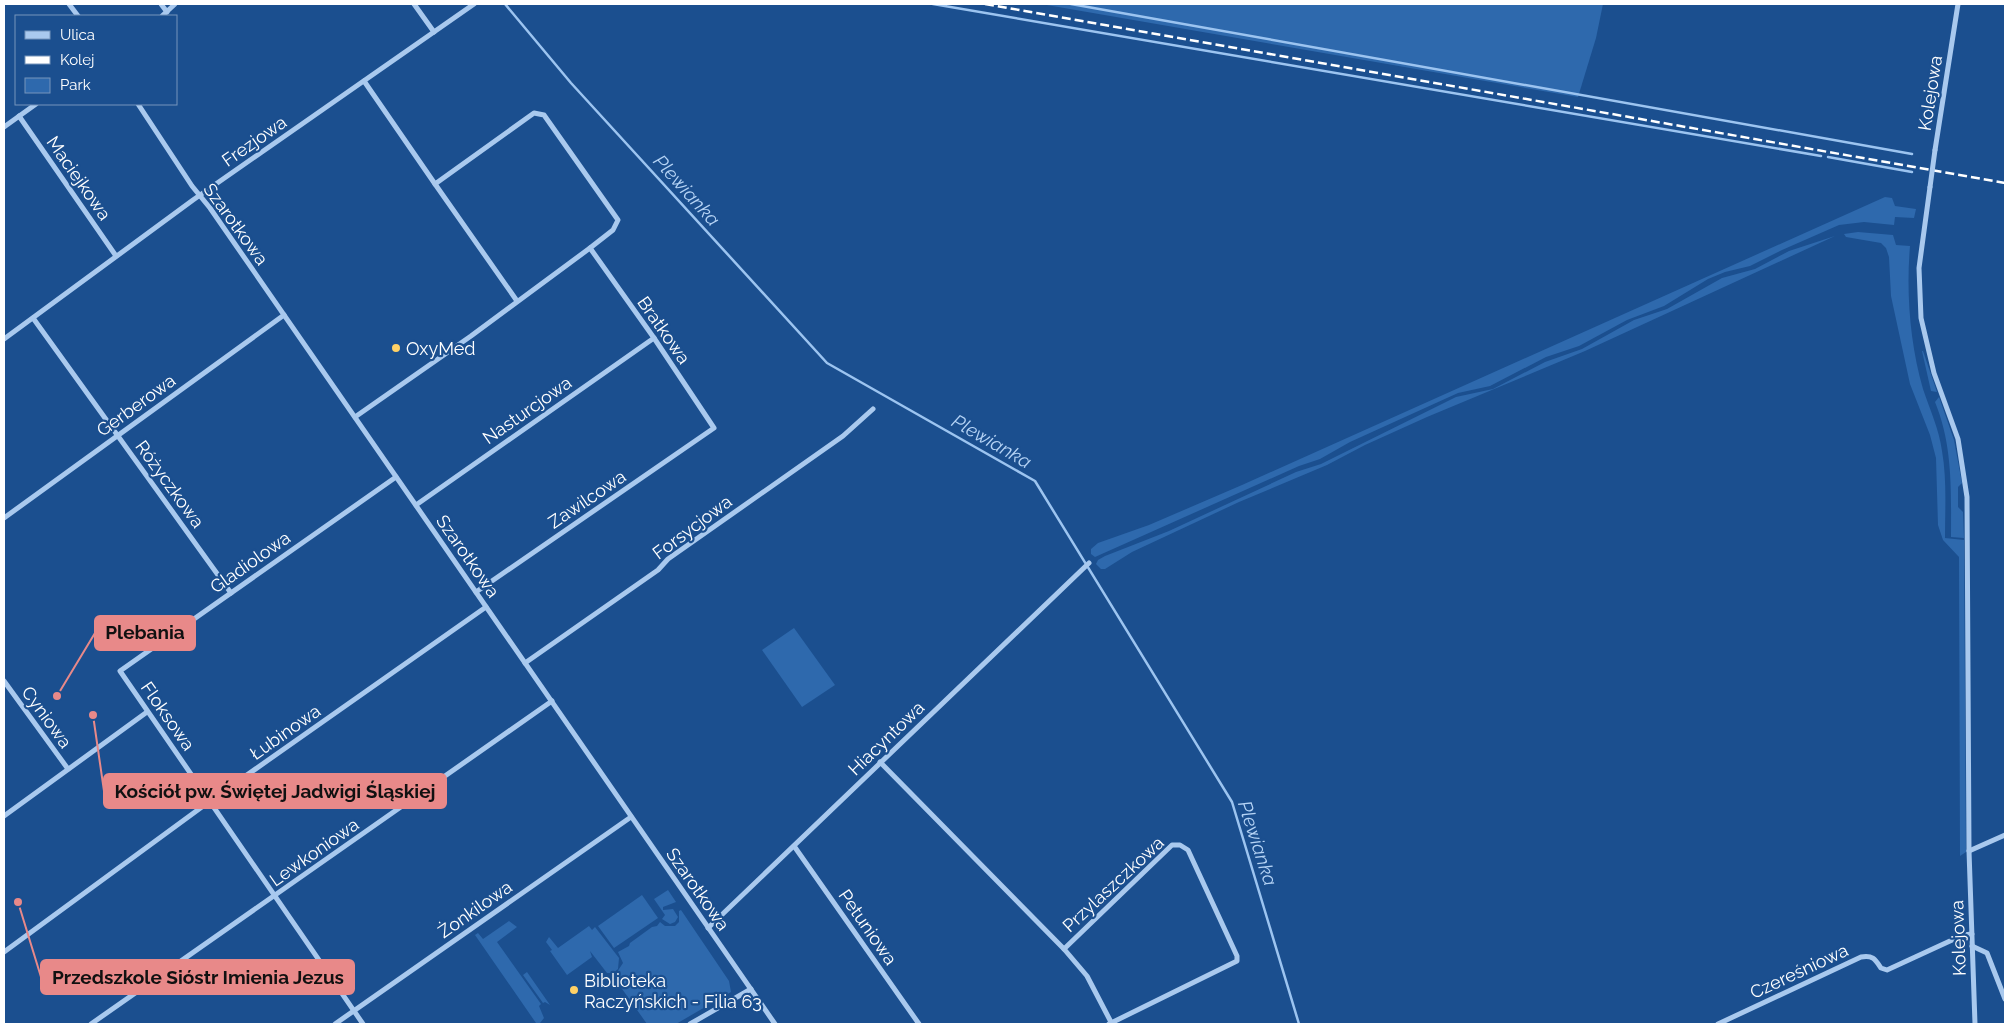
<svg xmlns="http://www.w3.org/2000/svg" width="2009" height="1028" viewBox="0 0 2009 1028" font-family="Raleway,sans-serif">
<rect width="100%" height="100%" fill="#1b4f8f"/>
<g fill="#2e69ad">
<path d="M 1041,4 L 1603,4 L 1596,38 L 1578,97 Z"/>
<path d="M 1885,197 L 1892,198 L 1895,206 L 1916,209 L 1914,218 L 1895,217 L 1894,225 L 1864,222 L 1839,225 L 1782,250 L 1750,266 L 1725,272 L 1708,279 L 1664,306 L 1627,320 L 1579,346 L 1546,357 L 1490,386 L 1458,393 L 1350,442 L 1320,459 L 1299,466 L 1095,557 L 1091,554 L 1091,549 L 1098,543 L 1149,525 L 1242,485 Z"/>
<path d="M 1858,232 L 1893,235 L 1896,245 L 1910,246 C 1906,293 1910,344 1923,389 C 1930,410 1939,429 1942,451 C 1947,479 1945,510 1945,538 L 1964,540 L 1966,852 L 1960,856 L 1959,557 L 1943,540 L 1938,525 L 1936,458 L 1930,435 L 1910,384 L 1891,296 L 1889,257 L 1886,248 L 1881,243 L 1846,237 L 1844,234 Z"/>
<path d="M 1835,236 L 1585,351 L 1427,417 L 1365,445 L 1327,465 L 1239,502 L 1132,552 L 1105,569 L 1101,569 L 1096,564 L 1098,560 L 1105,556 L 1169,531 L 1296,472 L 1321,464 L 1456,397 L 1493,389 L 1545,362 L 1582,349 L 1634,320 L 1667,309 L 1722,278 L 1755,269 L 1789,251 Z"/>
<path d="M 1922,351 L 1923,351 L 1937,392 L 1931,391 Z"/>
<path d="M 1939,397 L 1954,440 L 1962,483 L 1958,487 L 1958,507 L 1963,512 L 1964,538 L 1951,537 C 1951,491 1953,446 1935,402 Z"/>
<path d="M 794,628 L 835,685 L 802,707 L 762,650 Z"/>
<path d="M 668,890 L 676,902 L 663,907 L 663,910 L 673,909 L 678,917 L 675,922 L 670,924 L 662,919 L 665,915 L 654,899 Z"/>
<path d="M 642,895 L 658,918 L 614,948 L 598,926 Z"/>
<path d="M 681,910 L 729,981 L 731,992 L 676,1024 L 647,1024 L 620,986 L 620,977 L 617,972 L 623,963 L 618,952 L 629,946 L 630,943 L 652,927 L 657,926 L 660,922 L 665,926 L 675,926 L 679,922 L 679,911 Z"/>
<path d="M 509,921 L 517,927 L 497,942 L 541,1004 L 539,1006 L 544,1018 L 540,1023 L 536,1023 L 475,935 L 478,933 L 483,939 Z"/>
<path d="M 589,926 L 592,930 L 595,927 L 619,958 L 618,969 L 613,973 L 607,973 L 590,951 L 592,957 L 567,975 L 550,951 L 552,950 L 546,942 L 549,937 L 558,948 Z"/>
<path d="M 527,972 L 550,1005 L 545,1002 L 543,1003 L 523,975 Z"/>
</g>
<g fill="none" stroke-linecap="round" stroke-linejoin="round">
<g stroke="#9cc4f0" stroke-width="2.5">
<path d="M 505,4 L 571,83 L 827,363 L 1035,481 L 1232,802 L 1299,1024"/>
<path d="M 933,4 L 1821,156"/>
<path d="M 1071,4 L 1912,154"/>
<path d="M 1828,157 L 1912,172"/>
</g>
<g stroke="#a9c9ee" stroke-width="5">
<path d="M 69,4 L 78,16"/>
<path d="M 161,4 L 167,12"/>
<path d="M 414,4 L 434,32"/>
<path d="M 162,16 L 175,4"/>
<path d="M 138,104 L 192,186 L 210,208 L 775,1024"/>
<path d="M 19,116 L 116,256"/>
<path d="M 4,127 L 36,104"/>
<path d="M 1935,150 L 1958,4"/>
<path d="M 435,184 L 517,301"/>
<path d="M 1930,187 L 1919,268 L 1921,318 L 1934,373 L 1958,439 L 1967,497 L 1969,851 L 1975,1024"/>
<path d="M 33,318 L 231,593"/>
<path d="M 4,339 L 193,200 L 474,4"/>
<path d="M 355,417 L 471,336 L 590,248 L 613,230 L 618,220 L 544,115 L 534,113 L 435,184 L 364,81"/>
<path d="M 416,505 L 654,338"/>
<path d="M 4,518 L 284,315"/>
<path d="M 476,592 L 714,428 L 654,338 L 590,248"/>
<path d="M 525,663 L 658,570 L 668,559 L 843,436 L 873,409"/>
<path d="M 4,681 L 68,769"/>
<path d="M 880,762 L 1064,949 L 1087,976 L 1112,1024"/>
<path d="M 4,816 L 147,712"/>
<path d="M 794,846 L 919,1024"/>
<path d="M 1969,851 L 2005,835"/>
<path d="M 708,928 L 1089,563"/>
<path d="M 1972,946 L 1987,953 L 2005,999"/>
<path d="M 1064,949 L 1172,845 L 1180,845 L 1188,850 L 1237,956 L 1237,961 L 1109,1024"/>
<path d="M 4,952 L 210,801 L 486,607"/>
<path d="M 91,1024 L 552,701"/>
<path d="M 335,1024 L 631,817"/>
<path d="M 363,1024 L 120,671 L 396,477"/>
<path d="M 690,1024 L 751,989"/>
<path d="M 1718,1024 L 1861,957 C 1873,955 1875,959 1881,968 L 1887,970 L 1963,935 L 1972,934"/>
</g>
<path stroke="#fff" stroke-width="2.5" stroke-dasharray="9 4" stroke-linecap="butt" d="M 985,4 L 2005,183"/>
<path stroke="#a9c9ee" stroke-width="5" d="M 1930,187 L 1935,150"/>
</g>
<g fill="#ffd166" stroke="#1b4f8f" stroke-width="2">
<circle cx="396" cy="348" r="5"/>
<circle cx="574" cy="990" r="5"/>
</g>
<g text-anchor="middle" dominant-baseline="central" stroke-width="4.5" stroke-linejoin="round" paint-order="stroke">
<g font-size="18" fill="#fff" stroke="#1b4f8f">
<text transform="translate(1930 93) rotate(-81)">Kolejowa</text>
<text transform="translate(254 141) rotate(-35)">Frezjowa</text>
<text transform="translate(79 178) rotate(55)">Maciejkowa</text>
<text transform="translate(236 224) rotate(54)">Szarotkowa</text>
<text transform="translate(664 330) rotate(55)">Bratkowa</text>
<text transform="translate(136 405) rotate(-36)">Gerberowa</text>
<text transform="translate(527 410) rotate(-35)">Nasturcjowa</text>
<text transform="translate(170 484) rotate(54)">Różyczkowa</text>
<text transform="translate(587 499) rotate(-34)">Zawilcowa</text>
<text transform="translate(692 527) rotate(-37)">Forsycjowa</text>
<text transform="translate(468 556) rotate(55)">Szarotkowa</text>
<text transform="translate(250 562) rotate(-35)">Gladiolowa</text>
<text transform="translate(168 716) rotate(55)">Floksowa</text>
<text transform="translate(47 717) rotate(54)">Cyniowa</text>
<text transform="translate(285 732) rotate(-35)">Łubinowa</text>
<text transform="translate(886 738) rotate(-44)">Hiacyntowa</text>
<text transform="translate(314 852) rotate(-35)">Lewkoniowa</text>
<text transform="translate(1113 884) rotate(-43)">Przylaszczkowa</text>
<text transform="translate(698 889) rotate(55)">Szarotkowa</text>
<text transform="translate(475 909) rotate(-35)">Żonkilowa</text>
<text transform="translate(868 927) rotate(55)">Petuniowa</text>
<text transform="translate(1958 938) rotate(-92)">Kolejowa</text>
<text transform="translate(1799 971) rotate(-25)">Czereśniowa</text>
</g>
<g font-size="18" fill="#fff" stroke="#1b4f8f" text-anchor="start">
<text x="406" y="348">OxyMed</text>
<text x="584" y="980">Biblioteka<tspan x="584" dy="21">Raczyńskich - Filia 63</tspan></text>
</g>
<g font-size="19" font-style="italic" fill="#b5d3f5" stroke="#1b4f8f">
<text transform="translate(687 190) rotate(48)">Plewianka</text>
<text transform="translate(992 441) rotate(30)">Plewianka</text>
<text transform="translate(1258 843) rotate(72)">Plewianka</text>
</g>
</g>
<path fill="none" stroke="#e88989" stroke-width="2" d="M57 696L95 633M93 715L104 791M18 902L41 977"/>
<g fill="#e88989" stroke="#1b4f8f" stroke-width="2">
<circle cx="57" cy="696" r="5"/>
<circle cx="93" cy="715" r="5"/>
<circle cx="18" cy="902" r="5"/>
</g>
<g fill="#e88989" stroke="#e88989" stroke-width="2">
<rect x="95" y="616" width="100" height="34" rx="5"/>
<rect x="104" y="774" width="342" height="34" rx="5"/>
<rect x="41" y="960" width="313" height="34" rx="5"/>
</g>
<g font-size="19" text-anchor="middle" font-weight="bold" fill="#111">
<text x="145" y="639">Plebania</text>
<text x="275" y="798">Kościół pw. Świętej Jadwigi Śląskiej</text>
<text x="198" y="984">Przedszkole Sióstr Imienia Jezus</text>
</g>
<rect width="2009" height="1028" fill="none" stroke="#ffffff" stroke-width="10"/>
<rect x="15" y="15" width="162" height="90" fill="#1b4f8f" stroke="#7695bc"/>
<rect x="25" y="31" width="25" height="8" fill="#a9c9ee" stroke="#7695bc"/>
<text x="60" y="40" font-size="15" fill="#ffffff">Ulica</text>
<rect x="25" y="56" width="25" height="8" fill="#ffffff" stroke="#7695bc"/>
<text x="60" y="65" font-size="15" fill="#ffffff">Kolej</text>
<rect x="25" y="78" width="25" height="15" fill="#2e69ad" stroke="#7695bc"/>
<text x="60" y="90" font-size="15" fill="#ffffff">Park</text>
</svg>
